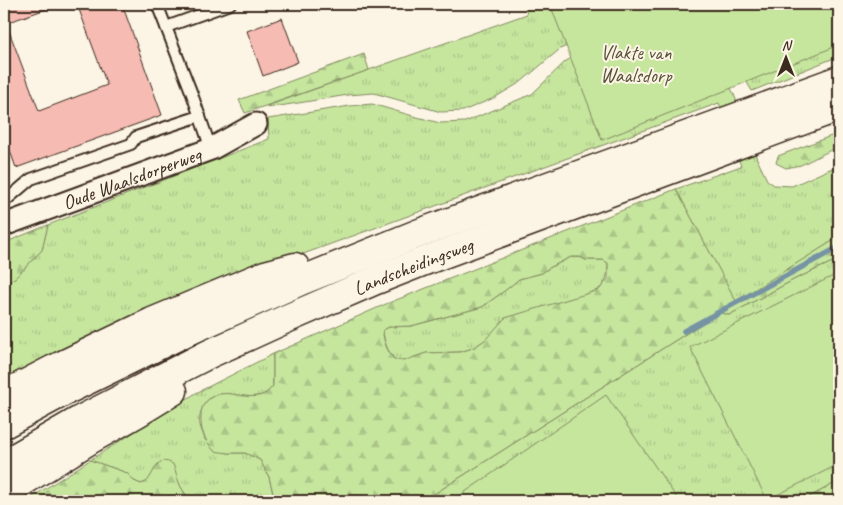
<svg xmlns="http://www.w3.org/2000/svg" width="843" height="505" viewBox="0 0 843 505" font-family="Caveat,sans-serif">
<defs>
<pattern id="grass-tufts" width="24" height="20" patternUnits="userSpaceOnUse" patternTransform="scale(1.25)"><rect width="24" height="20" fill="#c6e69e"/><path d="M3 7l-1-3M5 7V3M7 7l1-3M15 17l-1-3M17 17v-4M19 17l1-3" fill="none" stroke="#abc588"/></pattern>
<pattern id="forest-firs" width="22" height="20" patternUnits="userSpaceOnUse" patternTransform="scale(1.25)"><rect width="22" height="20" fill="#c6e69e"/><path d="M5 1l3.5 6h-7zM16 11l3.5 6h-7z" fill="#abc588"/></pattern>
</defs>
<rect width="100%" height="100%" fill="#fcf5e5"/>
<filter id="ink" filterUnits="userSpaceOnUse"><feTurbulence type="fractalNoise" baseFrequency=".02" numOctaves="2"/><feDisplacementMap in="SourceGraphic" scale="10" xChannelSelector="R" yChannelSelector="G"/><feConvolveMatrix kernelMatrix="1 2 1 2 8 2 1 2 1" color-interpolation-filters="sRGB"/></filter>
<g filter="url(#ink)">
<g fill="url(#grass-tufts)" stroke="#80885e">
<path d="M 524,4 L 839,4 L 839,56 L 752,91 L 742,74 L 599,32 L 560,49 L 521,82 L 494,98 L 463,111 L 441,112 L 374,93 L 348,95 L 267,108 L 267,106 L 527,14 Z"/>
<path d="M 603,42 L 727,79 L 735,97 L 757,159 L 767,180 L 774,185 L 792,186 L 839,165 L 839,237 L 736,302 L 676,189 L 741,166 L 719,103 L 284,261 L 4,385 L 4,285 L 16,277 L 42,250 L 48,225 L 269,139 L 268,119 L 350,106 L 372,104 L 413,116 L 440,123 L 465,122 L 532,94 L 566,61 Z"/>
<path d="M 571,257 L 580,257 L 586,260 L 603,260 L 608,263 C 607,284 605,288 585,295 L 485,340 L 473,348 L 460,352 L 427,353 L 406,360 L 395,360 C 387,350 384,342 383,330 L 389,327 L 411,326 L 482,307 L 507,289 L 519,279 L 542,273 L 549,268 Z"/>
<path d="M 839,259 L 839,481 L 802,501 L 423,501 L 720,312 L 729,315 L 795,279 Z"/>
<path d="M 273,354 L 273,386 C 269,391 265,395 257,396 C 246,398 234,394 222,394 C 206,394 198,411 200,425 C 201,430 204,435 205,440 L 228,453 L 246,453 L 260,460 L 269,477 L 275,501 L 193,501 C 182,492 178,484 175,470 L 141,484 L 134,481 L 127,473 L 90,460 L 196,393 Z"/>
</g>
<g fill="url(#forest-firs)" stroke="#80885e" fill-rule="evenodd">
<path d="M 364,54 L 369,70 L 245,113 L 239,100 Z"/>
<path d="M 839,133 L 839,146 L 801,165 L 786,168 L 776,163 L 778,156 Z"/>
<path d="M 676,189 L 736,301 L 839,237 L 839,259 L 795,279 L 729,315 L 720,312 L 423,501 L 275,501 L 269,477 L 260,460 L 245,453 L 228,453 L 214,451 C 205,440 200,430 201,416 C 201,409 203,404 209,399 C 225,387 240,399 258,396 C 265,395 269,391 273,386 L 273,354 L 386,304 ZM 571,257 L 580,257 L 586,260 L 603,260 L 608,263 L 608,279 L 599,290 L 505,318 L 485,340 L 473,348 L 460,352 L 426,353 L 406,360 L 395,360 C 387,351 383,342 383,330 L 389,327 L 411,326 L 482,307 L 507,289 L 519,279 L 542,273 L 549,268 Z"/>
<path d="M 48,225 L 42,250 L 16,277 L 4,285 L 4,243 Z"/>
<path d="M 90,460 L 127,473 L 134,481 L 141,484 C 144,483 147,482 148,480 C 156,470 156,455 173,464 C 179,480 178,489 193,501 L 26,501 Z"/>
<path d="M 839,481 L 839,501 L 802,501 Z"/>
</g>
<g fill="#c6e69e" stroke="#80885e">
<path d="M 550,4 L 839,4 L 839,45 L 602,140 Z"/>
<path d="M 839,273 L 839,464 L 767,500 L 690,347 Z"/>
<path d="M 606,395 L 679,501 L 452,501 Z"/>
</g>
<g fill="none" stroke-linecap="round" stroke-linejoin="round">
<path stroke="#7693a4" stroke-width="5.5" d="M 684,331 L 839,247"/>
</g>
<g fill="#f6bbb3" stroke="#3b2a1e">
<path d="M 4,4 L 54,4 L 55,6 L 6,23 L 39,111 L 107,85 L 77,4 L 122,4 L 162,115 L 16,168 L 4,133 Z"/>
<path d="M 282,18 L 298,62 L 263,76 L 247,31 Z"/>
</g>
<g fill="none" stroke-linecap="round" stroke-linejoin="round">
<g stroke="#3b2a1e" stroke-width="14">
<g id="service">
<path d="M 157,4 L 166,27"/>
<path d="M 211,149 L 192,94 L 166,27 L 230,4"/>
<path d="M 4,202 L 31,179 L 131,144 L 136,137 L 200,116"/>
</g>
</g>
<g stroke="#3b2a1e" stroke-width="25">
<g id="minor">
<path id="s1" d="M 4,225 L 211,149 L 256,124"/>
</g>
</g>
<g stroke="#3b2a1e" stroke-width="31">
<g id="primary">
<path d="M 4,395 L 54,369 L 152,322 L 265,275 L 295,267"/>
<path d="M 4,424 L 63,392 L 186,332 L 303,280 L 417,234 L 839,80"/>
<path id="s2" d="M 4,464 L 80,420 L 209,354 L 286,319 L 376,280 L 427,260 L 839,107"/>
<path d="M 4,493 L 91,439 L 137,413 L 173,391"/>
</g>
</g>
<use href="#service" stroke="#fcf5e5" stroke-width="10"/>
<use href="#minor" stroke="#fcf5e5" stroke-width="21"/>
<use href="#primary" stroke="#fcf5e5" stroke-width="28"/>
</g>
</g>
<g text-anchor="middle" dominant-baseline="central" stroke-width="4" stroke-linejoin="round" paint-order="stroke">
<g font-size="20" fill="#575038" stroke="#fcf5e5">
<text x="636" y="52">Vlakte van<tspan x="636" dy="23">Waalsdorp</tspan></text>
</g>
<g font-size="20" fill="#3b2a1e" stroke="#fcf5e5">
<text stroke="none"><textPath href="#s1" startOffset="136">Oude Waalsdorperweg</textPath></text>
<text stroke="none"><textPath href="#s2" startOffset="455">Landscheidingsweg</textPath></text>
</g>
</g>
<rect width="843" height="505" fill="none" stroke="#fcf5e5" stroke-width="20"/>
<rect x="10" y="10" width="823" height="485" fill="none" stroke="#3b2a1e" stroke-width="2" filter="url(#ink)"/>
<g transform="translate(786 58)" stroke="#fcf5e5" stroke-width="4" paint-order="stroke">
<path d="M0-4L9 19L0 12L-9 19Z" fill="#3b2a1e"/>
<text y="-8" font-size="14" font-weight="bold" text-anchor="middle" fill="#3b2a1e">N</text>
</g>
</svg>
